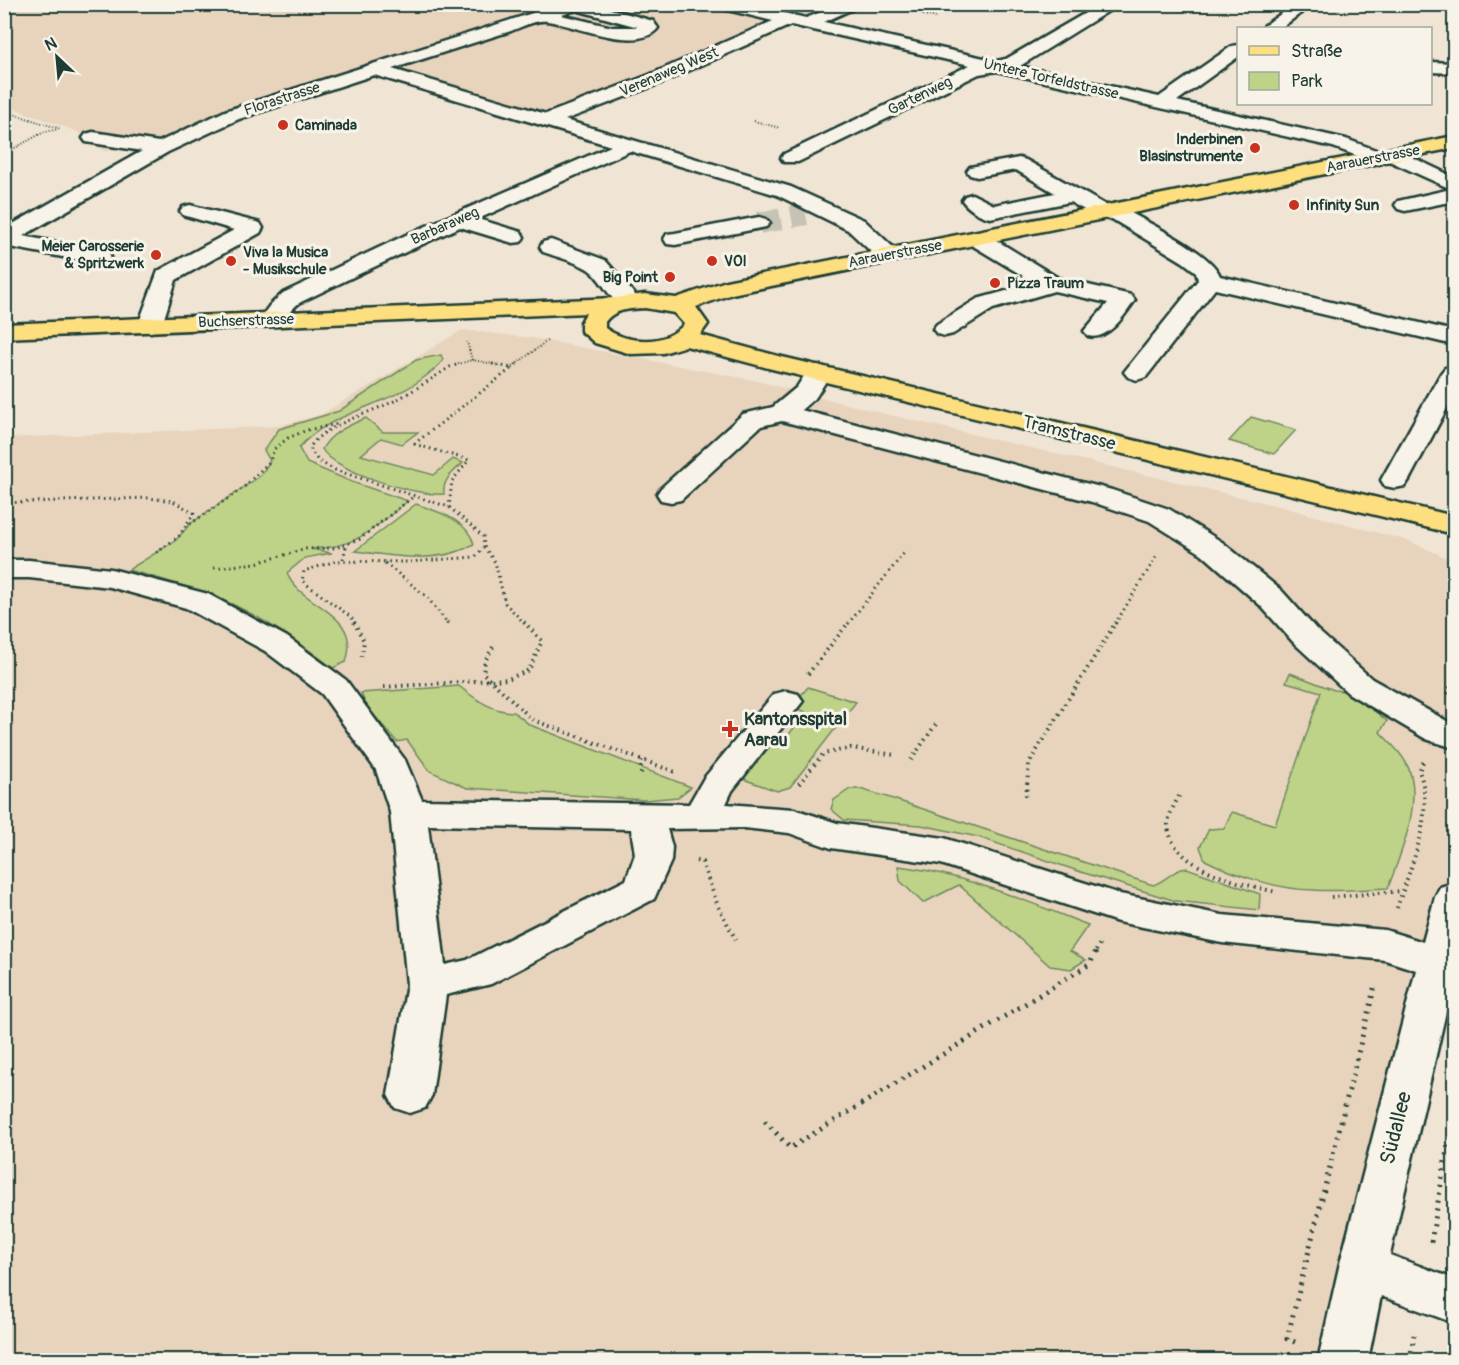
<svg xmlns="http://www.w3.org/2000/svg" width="1459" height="1365" viewBox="0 0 1459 1365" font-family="Pangolin,sans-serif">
<rect width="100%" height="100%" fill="#f0e5d4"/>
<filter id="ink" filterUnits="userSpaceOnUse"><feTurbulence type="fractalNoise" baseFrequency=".0167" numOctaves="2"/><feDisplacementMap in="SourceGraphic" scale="12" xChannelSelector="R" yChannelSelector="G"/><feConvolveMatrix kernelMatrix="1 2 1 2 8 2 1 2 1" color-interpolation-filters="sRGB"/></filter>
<g filter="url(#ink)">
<g fill="#e8d4bd">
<path d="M 4,5 L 857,5 L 806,24 L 788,21 L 548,120 L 373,69 L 161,148 L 104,151 L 78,132 L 5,105 Z"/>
<path d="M 462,330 L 533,338 L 753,380 L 882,413 L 1279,506 L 1409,541 L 1454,561 L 1454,897 L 1363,1267 L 1343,1360 L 5,1360 L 4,438 L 278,426 L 322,414 Z"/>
</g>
<g fill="#bed288" stroke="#6e885e" stroke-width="1.5">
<path d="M 441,355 L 443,360 C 439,367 432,371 426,376 C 389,406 328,412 299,448 L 307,463 L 352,482 L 408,501 C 372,529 359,547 311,549 L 332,553 L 305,558 L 287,573 C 299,607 363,611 346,662 L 333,668 C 302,645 270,622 234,605 C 201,590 164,580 128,570 L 175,541 L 190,524 L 260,476 L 270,461 L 264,450 L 279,429 L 339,411 L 416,360 Z"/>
<path d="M 1251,417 L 1296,430 L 1274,454 L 1229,441 Z"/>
<path d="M 366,418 L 383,432 L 418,432 L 402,444 L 381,438 L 361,455 L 434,475 L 453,459 L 463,463 C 453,472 442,480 444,494 C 419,497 333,471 322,449 C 332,432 348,426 366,418 Z"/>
<path d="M 416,504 C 438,512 467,519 474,544 C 439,565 393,556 355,551 Z"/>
<path d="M 1290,673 L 1334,690 L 1351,692 L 1387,721 L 1380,732 C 1388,741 1399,750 1405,761 C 1426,796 1401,853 1388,888 C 1363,889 1338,892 1313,890 C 1277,889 1237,876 1205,860 L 1200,847 L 1209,829 L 1224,828 L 1232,812 L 1275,825 L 1321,692 L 1286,682 Z"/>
<path d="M 459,686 C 475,699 493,712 514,712 L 530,725 L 691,787 L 678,797 L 645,800 L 467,788 L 430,771 L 407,740 L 397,742 L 366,706 L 361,693 Z"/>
<path d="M 808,687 L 856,702 L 790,787 L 777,791 L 746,780 L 743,776 L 766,741 L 781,745 L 806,712 L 791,707 Z"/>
<path d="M 850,789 L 860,789 L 887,797 L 1153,885 C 1166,881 1173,869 1187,868 L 1260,894 L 1259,910 L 1176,901 L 1084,873 L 978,837 L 921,825 L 844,820 L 831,809 L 834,800 Z"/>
<path d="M 898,866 C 961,873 1028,902 1088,925 L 1070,951 L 1086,960 L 1071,969 L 1050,966 L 959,885 L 923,903 L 900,881 Z"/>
</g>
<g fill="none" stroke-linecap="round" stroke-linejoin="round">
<path stroke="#c6c3b4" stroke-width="22" stroke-dasharray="22 11" stroke-linecap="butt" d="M 759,223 L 806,214"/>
<g stroke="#1f3d34" stroke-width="5">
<g id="minor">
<path d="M 561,4 L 593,4 L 653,21 L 658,28 C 638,54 572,24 547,21 C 537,19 521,27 511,31 C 472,43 432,56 392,69 L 546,114 L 649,75 L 773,21 L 715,7 L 714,4 L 744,4 L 806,18 L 842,4 L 864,4 L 824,22 L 997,61 L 1006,59 L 1101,4 L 1120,4 L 1020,66 L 1159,97 L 1232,46 L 1238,45 L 1238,57 L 1177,101 L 1346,139 L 1384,153 L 1392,149 L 1399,151 L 1454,177 L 1454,201 L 1405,211 L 1398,209 L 1395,205 L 1398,201 L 1451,189 L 1387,160 L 1379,164 L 1333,147 L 997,71 L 979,74 L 798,162 L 784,162 L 781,158 L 784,154 L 970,65 L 791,25 L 661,83 L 565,120 L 791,187 L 864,220 L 896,250 L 899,255 L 896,260 L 888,262 L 880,260 L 848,230 L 777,195 L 630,151 L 478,219 L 521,232 L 524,237 L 521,242 L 513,243 L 460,227 C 407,251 355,276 303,301 C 286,309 284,330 263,325 L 259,320 L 270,305 L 283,293 L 408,234 L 611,146 L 374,75 L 239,119 L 168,152 L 23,236 L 108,252 L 111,257 L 108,262 L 100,264 L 4,246 L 4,229 L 142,151 L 86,142 L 83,138 L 86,134 L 93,132 L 159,142 L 225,111 ZM 576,10 L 638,27 L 612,27 L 561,15 Z"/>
<path d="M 1295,4 L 1313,4 L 1281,28 L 1263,28 L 1265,25 Z"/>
<path d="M 1430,62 L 1454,63 L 1454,73 L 1430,72 Z"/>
<path d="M 1019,158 L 1026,160 L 1109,207 L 1122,208 C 1146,222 1211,252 1220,276 L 1454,331 L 1454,345 L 1215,289 L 1146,377 L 1137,380 L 1128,377 L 1124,372 L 1128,367 L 1198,280 L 1196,272 L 1183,262 L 1112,219 L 1099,218 L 1070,202 L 990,218 C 980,216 968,209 962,200 L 965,196 L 972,194 L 994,205 L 1055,193 L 1016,170 L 977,177 L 970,175 L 967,171 L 970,167 Z"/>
<path d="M 190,205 L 260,223 L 263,228 L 260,233 L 176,280 L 162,325 L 158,330 L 150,332 L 142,330 L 138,325 L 158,271 L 234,230 L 183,215 L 180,211 L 183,207 Z"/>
<path d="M 759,217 L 766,219 L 770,223 L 766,227 L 675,245 L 667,244 L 664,239 L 667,234 L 675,233 Z"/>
<path d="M 978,233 L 986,234 L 1058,278 L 1131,295 L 1135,300 C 1124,316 1108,341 1088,336 L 1084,331 L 1108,303 L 1054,291 L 993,309 L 953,334 L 945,336 L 937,334 L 933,329 L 937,324 L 977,299 L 1035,283 L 970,244 L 967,239 L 970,234 Z"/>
<path d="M 551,240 L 605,260 L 637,297 L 641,302 L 637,307 C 612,313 606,281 588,269 C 575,261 557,257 543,252 L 540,247 L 543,242 Z"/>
<path d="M 818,365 L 827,368 L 831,373 L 816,397 L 801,410 L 1112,490 L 1169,509 L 1222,542 L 1282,591 L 1316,629 L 1372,679 L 1454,725 L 1454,748 L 1426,739 L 1348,693 L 1294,643 L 1260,605 L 1202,554 L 1149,521 L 1092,502 L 782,421 L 761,426 L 681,500 L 671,502 L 661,500 L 657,494 L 661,488 L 743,414 L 773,407 L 797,387 L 809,368 Z"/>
<path d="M 1454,365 L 1454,395 L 1409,480 L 1405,486 L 1395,488 L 1385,486 L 1381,480 L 1441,373 L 1445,368 Z"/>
<path d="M 4,560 L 29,560 L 111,569 L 208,594 L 287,637 L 346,680 L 405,760 L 422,800 L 689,804 L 704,778 L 774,694 L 786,691 L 798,694 L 803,701 L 732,791 L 726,804 L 794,809 L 837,823 L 944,838 L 1120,894 L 1222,915 L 1385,930 L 1423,942 L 1435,897 L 1440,887 L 1454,883 L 1454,977 L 1390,1255 L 1454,1279 L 1454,1323 L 1381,1296 L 1368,1360 L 1318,1360 L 1339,1267 L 1416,970 L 1385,960 L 1222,943 L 1118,922 L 941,864 L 831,848 L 789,833 L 744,828 L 667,829 L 672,847 L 671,861 L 654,899 L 491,984 L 446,995 L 432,1095 L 425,1108 L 410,1113 L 395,1108 L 388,1095 L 407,984 L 390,812 L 376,770 L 322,694 L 265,651 L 186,608 L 110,587 L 29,578 L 4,578 ZM 428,825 L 631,829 L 635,854 L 626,880 L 467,960 L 445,965 Z"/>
</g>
</g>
<g stroke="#1f3d34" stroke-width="5">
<path id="major" d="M 1454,136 L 1454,148 L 732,294 L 696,307 L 708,324 L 700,335 L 778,356 L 1454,516 L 1454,534 L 772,369 L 686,346 L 663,353 L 631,354 L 595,343 L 581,331 L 581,322 L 586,313 L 4,338 L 4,324 L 615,298 L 645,294 L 676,298 L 726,281 ZM 645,308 L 674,313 L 684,324 C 666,346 627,344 605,328 L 605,322 C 614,309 630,309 645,308 Z"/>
</g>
<g stroke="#1f3d34" stroke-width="2" stroke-dasharray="1 2" stroke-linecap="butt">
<path d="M 923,15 L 937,18"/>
<path d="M 4,111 L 61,129"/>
<path d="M 754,121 L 780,128"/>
<path d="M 4,154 L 44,132 L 59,129"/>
<path d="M 472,360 L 499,365"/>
<path d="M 455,365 L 472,360 L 467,342"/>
<path d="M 515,365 L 547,341"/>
</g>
<g stroke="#1f3d34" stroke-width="3" stroke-dasharray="1.5 4" stroke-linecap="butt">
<path d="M 512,368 L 517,364"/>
<path d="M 414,444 L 512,368 L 492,364"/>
<path d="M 414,444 L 469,460 L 452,481 L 449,507"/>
<path d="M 4,503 L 148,498 L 173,501 L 194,513 L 179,536 L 156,553"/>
<path d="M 190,524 L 242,489 L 270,461 L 274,449 L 288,438 L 307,430 L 338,424"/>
<path d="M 484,547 L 495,562 L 505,603 L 525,624"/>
<path d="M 343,559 L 347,543"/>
<path d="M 385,563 L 427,597 L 448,624"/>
<path d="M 214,568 L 256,563 L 306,549 L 336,548 L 360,539 L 414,496"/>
<path d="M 355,624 L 351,617 L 302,581 L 304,571 L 336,561 L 408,562 L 475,557 L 484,547 L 483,536 L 449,507 L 335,470 L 318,461 L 310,448 C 319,426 377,411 398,399 C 416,389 433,378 450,367 L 460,364"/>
<path d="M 848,624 L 904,553"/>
<path d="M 1115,624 L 1158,554"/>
</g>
<g stroke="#1f3d34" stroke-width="4" stroke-dasharray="1.5 4.5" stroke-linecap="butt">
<path d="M 354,622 L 364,641 L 361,660"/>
<path d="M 447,622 L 449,625"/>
<path d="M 493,647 L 485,661 L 483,673 L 533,720 L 678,773"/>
<path d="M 808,674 L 849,622"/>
<path d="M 384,687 L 508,679 L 529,670 L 542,641 L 524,622"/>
<path d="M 1448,694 L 1454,675"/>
<path d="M 641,760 L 641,778"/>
<path d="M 911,760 L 936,724"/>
<path d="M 799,784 L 823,754 L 851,748 L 895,755"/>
<path d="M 1026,796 L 1029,763 L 1116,622"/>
<path d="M 1179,796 C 1175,804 1167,817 1168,826 C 1172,869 1242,884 1276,892"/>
<path d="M 696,861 L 702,862 L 718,906 L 737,942"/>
<path d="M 1331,897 L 1402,891"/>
<path d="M 1397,908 C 1410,867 1436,814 1419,771 L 1423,762"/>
<path d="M 1096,951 L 1100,943"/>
</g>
<g stroke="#1f3d34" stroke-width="5" stroke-dasharray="2 6" stroke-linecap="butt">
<path d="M 765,1121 L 790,1148 L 1090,964 L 1097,949"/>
<path d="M 1431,1242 L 1454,1110"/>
<path d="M 1295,1342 L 1287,1339 L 1375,985"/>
<path d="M 1410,1360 L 1414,1335"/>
</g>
<use href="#minor" fill="#f7f3e8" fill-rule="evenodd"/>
<use href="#major" fill="#fddf80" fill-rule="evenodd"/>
</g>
</g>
<g fill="#c8321e" stroke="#f7f3e8" stroke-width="2">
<circle cx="283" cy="125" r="6"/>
<circle cx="1255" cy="148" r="6"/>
<circle cx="1294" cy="205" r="6"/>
<circle cx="156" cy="255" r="6"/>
<circle cx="231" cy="261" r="6"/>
<circle cx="712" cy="261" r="6"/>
<circle cx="670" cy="277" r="6"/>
<circle cx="995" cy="283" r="6"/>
<path d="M727 720h6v6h6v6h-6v6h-6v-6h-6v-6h6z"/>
</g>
<g text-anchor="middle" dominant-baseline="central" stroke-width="6" stroke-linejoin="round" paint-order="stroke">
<g font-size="15" fill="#1f3d34" stroke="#f7f3e8">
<text transform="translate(669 72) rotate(-23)">Verenaweg West</text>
<text transform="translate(1051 79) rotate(13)">Untere Torfeldstrasse</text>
<text transform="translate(920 96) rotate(-26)">Gartenweg</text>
<text transform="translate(282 99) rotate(-18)">Florastrasse</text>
<text transform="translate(1373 159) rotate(-11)">Aarauerstrasse</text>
<text transform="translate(445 226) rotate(-24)">Barbaraweg</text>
<text transform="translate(895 254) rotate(-11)">Aarauerstrasse</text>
<text transform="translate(246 321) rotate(-2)">Buchserstrasse</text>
</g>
<g font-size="15" font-weight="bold" fill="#1f3d34" stroke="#f7f3e8" text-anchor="start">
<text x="295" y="125">Caminada</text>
<text x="1243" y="139" text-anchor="end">Inderbinen<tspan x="1243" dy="17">Blasinstrumente</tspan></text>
<text x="1306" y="205">Infinity Sun</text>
<text x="144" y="246" text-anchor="end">Meier Carosserie<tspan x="144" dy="17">&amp; Spritzwerk</tspan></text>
<text x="243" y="252">Viva la Musica<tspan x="243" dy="17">- Musikschule</tspan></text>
<text x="724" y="261">VOI</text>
<text x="658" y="277" text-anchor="end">Big Point</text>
<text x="1007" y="283">Pizza Traum</text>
</g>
<g font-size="18" fill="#1f3d34" stroke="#f7f3e8">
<text transform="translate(1069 433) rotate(14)">Tramstrasse</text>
</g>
<g font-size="18" font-weight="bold" fill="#1f3d34" stroke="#f7f3e8" text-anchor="start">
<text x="744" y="719">Kantonsspital<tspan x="744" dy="21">Aarau</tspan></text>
</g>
<g font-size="21" fill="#1f3d34" stroke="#f7f3e8">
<text transform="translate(1396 1128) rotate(-76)">Südallee</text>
</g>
</g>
<rect width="1459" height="1365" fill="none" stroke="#f7f3e8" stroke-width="24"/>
<rect x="12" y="12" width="1435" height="1341" fill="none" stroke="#1f3d34" stroke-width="2" filter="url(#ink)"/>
<rect x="1237" y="27" width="195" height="78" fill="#f7f3e8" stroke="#a1aaa0" stroke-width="1.5"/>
<rect x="1249" y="46" width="30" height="9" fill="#fddf80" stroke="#a1aaa0" stroke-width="1.5"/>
<text x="1291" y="57" font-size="18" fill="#1f3d34">Straße</text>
<rect x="1249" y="72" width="30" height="18" fill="#bed288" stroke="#a1aaa0" stroke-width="1.5"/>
<text x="1291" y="87" font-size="18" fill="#1f3d34">Park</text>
<g transform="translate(57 57) rotate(334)" stroke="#f7f3e8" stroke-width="4.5" paint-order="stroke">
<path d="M0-4.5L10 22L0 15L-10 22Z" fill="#1f3d34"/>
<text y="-9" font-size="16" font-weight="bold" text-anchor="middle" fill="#1f3d34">N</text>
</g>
</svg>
